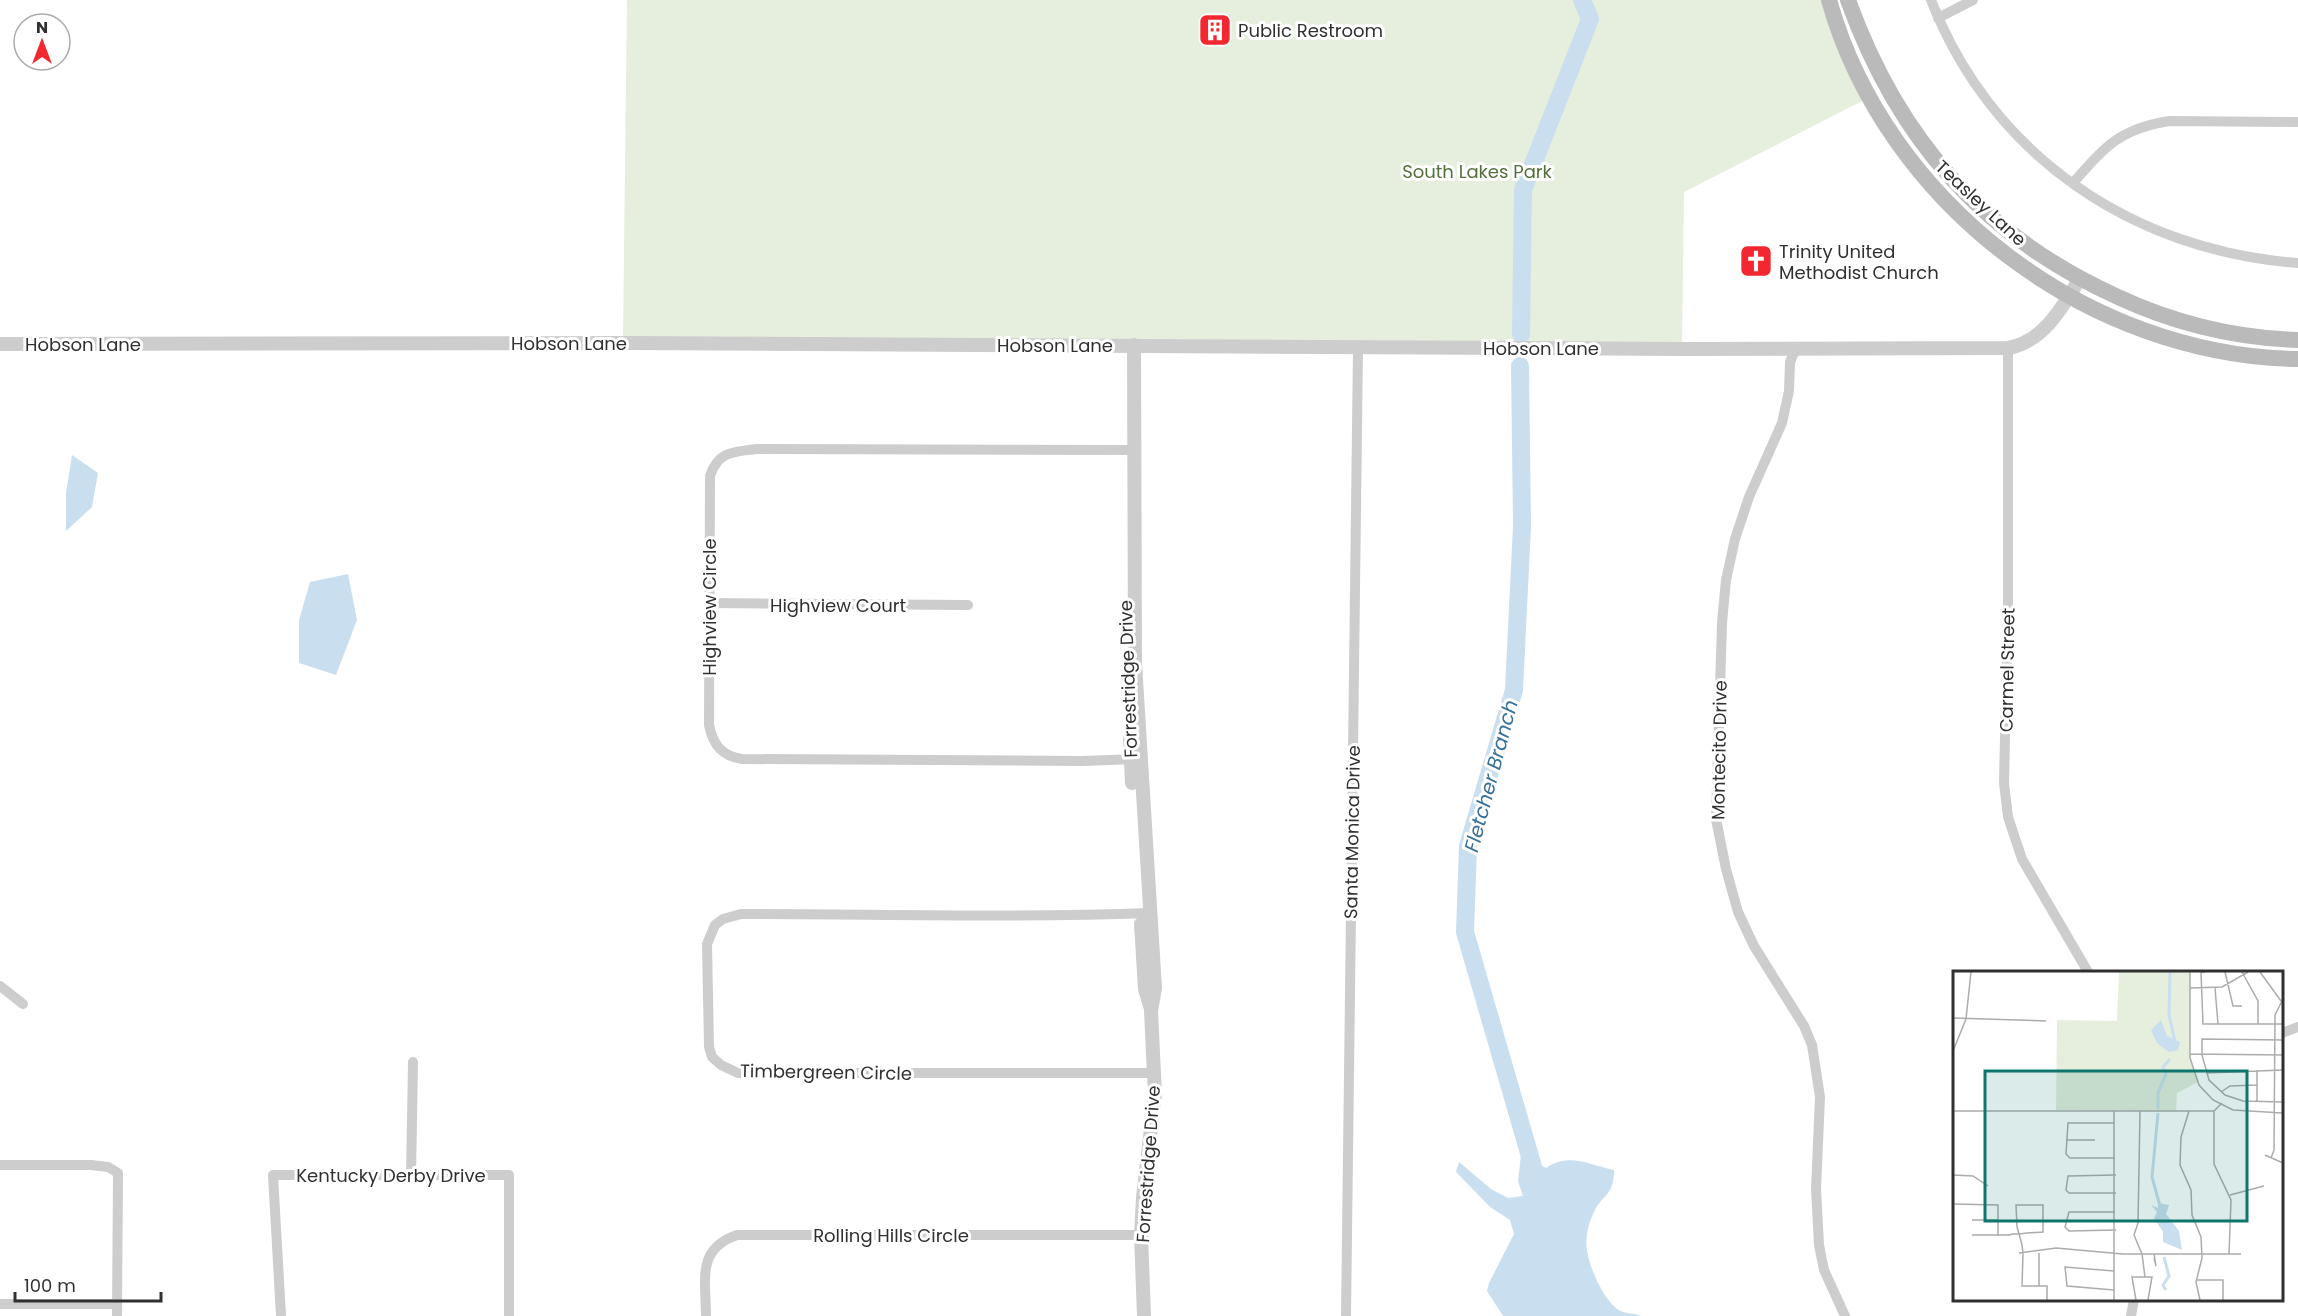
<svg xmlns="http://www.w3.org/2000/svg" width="2298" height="1316" viewBox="0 0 2298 1316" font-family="Poppins,sans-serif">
<rect width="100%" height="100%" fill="#fff"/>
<path fill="#e6eedd" d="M 627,0 L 1829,0 L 1870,97 L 1684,192 L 1682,344 L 623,338 Z"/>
<g fill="#c9dfef">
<path d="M 72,455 L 98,473 L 92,507 L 66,531 L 66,493 Z"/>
<path d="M 348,574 L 357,620 L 336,675 L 299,663 L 299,620 L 310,582 Z"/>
<path d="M 1521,1155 L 1546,1168 C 1569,1152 1589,1165 1614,1170 C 1614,1198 1601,1194 1593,1214 C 1588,1225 1585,1238 1587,1250 C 1589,1267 1604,1301 1619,1310 C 1625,1314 1634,1313 1641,1316 L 1503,1316 L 1487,1291 L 1489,1283 L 1514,1234 L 1510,1220 L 1490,1207 L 1456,1172 L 1459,1162 L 1491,1189 L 1508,1198 L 1523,1196 L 1518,1181 Z"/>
</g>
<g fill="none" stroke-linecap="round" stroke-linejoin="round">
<g stroke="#c9dfef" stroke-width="18">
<path d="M 1521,334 L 1523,190 L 1590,19 L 1582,0"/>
<path d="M 1520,366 L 1522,526 L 1514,690 L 1468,846 L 1465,932 L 1538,1184"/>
</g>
<g stroke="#cdcdcd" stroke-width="10">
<path d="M 1931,0 C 1992,156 2133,251 2298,263"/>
<path d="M 1938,18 L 1973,0"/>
<path d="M 2073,183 C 2105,147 2119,129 2169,121 L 2298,122"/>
<path d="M 1796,348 L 1790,362 L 1789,391 L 1782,423 L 1749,497 L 1735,539 L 1726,580 L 1722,623 L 1716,819 L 1726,869 L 1738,912 L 1754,946 L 1804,1026 L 1812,1045 L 1820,1097 L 1816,1189 L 1819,1245 L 1824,1270 L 1845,1316"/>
<path d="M 2008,348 L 2008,602 L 2004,783 L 2008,817 L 2022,859 L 2088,972"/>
<path d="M 1134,450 L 756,449 C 734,452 718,451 710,476 L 709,725 C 713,745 722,756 742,759 L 1082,761 L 1137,759"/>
<path d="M 709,603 L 968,605"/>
<path d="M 1150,913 C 1014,918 877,914 741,914 L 723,919 L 715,925 L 707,944 L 709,1047 L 712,1057 L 721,1065 L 738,1073 L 1155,1073"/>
<path d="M 0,986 L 23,1004"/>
<path d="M 2282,1033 L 2298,1027"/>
<path d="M 0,1165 L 91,1165 L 108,1167 L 118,1173 L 117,1316"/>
<path d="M 411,1176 L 413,1062"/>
<path d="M 0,1304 L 117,1304"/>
<path d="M 281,1316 L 273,1175 L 509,1175 L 509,1316"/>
<path d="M 706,1316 C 706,1280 696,1249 737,1235 L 1141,1235"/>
<path d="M 1346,1316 L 1358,348"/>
<path d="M 2131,1316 L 2134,1300"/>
</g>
<g stroke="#cdcdcd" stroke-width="14">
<path d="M 0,344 L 623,343 L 1682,349 L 2008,348 C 2043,342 2062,308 2079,280"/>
<path d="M 1134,345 L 1135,663 L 1155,988 L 1151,1011 L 1155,1094 L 1143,1197 L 1141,1235 L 1144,1316"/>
<path d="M 1130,739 L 1132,783"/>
<path d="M 1141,924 L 1145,989 L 1150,1006"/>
</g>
<g stroke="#bababa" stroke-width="16">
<path d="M 1829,0 C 1886,203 2088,356 2298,359"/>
<path d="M 1848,0 C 1898,139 1983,236 2118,297 C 2176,324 2234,338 2298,340"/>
</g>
</g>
<defs>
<g id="building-square" transform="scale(1.725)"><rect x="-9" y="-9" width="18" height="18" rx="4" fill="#f2272f" stroke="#fff"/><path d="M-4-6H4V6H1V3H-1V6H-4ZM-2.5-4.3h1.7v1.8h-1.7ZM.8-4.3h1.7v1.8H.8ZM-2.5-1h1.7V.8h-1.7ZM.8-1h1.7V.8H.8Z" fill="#fff"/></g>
<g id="church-square" transform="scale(1.725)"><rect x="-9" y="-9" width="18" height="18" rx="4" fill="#f2272f" stroke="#fff"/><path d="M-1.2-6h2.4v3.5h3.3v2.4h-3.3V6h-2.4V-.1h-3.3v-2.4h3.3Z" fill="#fff"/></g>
</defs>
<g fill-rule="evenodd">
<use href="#building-square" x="1215" y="30"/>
<use href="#church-square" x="1756" y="261"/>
</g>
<g text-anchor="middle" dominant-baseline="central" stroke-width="6" stroke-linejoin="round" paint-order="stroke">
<g font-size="18" fill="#303030" stroke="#fff" text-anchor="start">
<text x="1238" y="30">Public Restroom</text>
<text x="1779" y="251">Trinity United<tspan x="1779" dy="21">Methodist Church</tspan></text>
</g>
<g font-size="18" fill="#51703a" stroke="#fff">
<text x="1477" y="171">South Lakes Park</text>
</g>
<g font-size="18" fill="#303030" stroke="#fff">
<text transform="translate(1981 203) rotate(43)">Teasley Lane</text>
<text x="569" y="343">Hobson Lane</text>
<text x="83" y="344">Hobson Lane</text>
<text x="1055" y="345">Hobson Lane</text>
<text x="1541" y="348">Hobson Lane</text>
<text x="838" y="605">Highview Court</text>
<text transform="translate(709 607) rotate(-90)">Highview Circle</text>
<text transform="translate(2007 670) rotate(-89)">Carmel Street</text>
<text transform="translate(1128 679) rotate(-92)">Forrestridge Drive</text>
<text transform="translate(1719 750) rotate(-89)">Montecito Drive</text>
<text transform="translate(1352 832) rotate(-89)">Santa Monica Drive</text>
<text transform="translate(826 1072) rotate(1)">Timbergreen Circle</text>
<text transform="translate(1148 1164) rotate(-86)">Forrestridge Drive</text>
<text x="391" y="1175">Kentucky Derby Drive</text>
<text x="891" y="1235">Rolling Hills Circle</text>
</g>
<g font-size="20" font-style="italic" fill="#377099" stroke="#fff">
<text transform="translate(1491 776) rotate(-75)">Fletcher Branch</text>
</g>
</g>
<g transform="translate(1953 971)">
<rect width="330" height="330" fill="#fff"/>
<path d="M 166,1 L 237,1 L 237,83 L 245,111 L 224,122 L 223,140 L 103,139 L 104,49 L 164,50 Z" fill="#e6eedd"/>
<path d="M 208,49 L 214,65 L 227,71 L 225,79 L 216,81 L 204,72 L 198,59 ZM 205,232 L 216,234 L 213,243 L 226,260 L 229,279 L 210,271 L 210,261 L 201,247 L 204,241 L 198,234 L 205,237 Z" fill="#c9dfef"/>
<path fill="none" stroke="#c9dfef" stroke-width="3" d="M 217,1 L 216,44 L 222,71M 205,138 L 205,122 L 213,103 L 210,96 L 217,88M 205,142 L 199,206 L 207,235M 211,286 L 216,305 L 210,314 L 213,319"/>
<path fill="none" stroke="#acacac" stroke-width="1.5" d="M 237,1 L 237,87 L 246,114 L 260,129 L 280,139 L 330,142M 252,1 L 248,1 L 250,53 L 330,53M 272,1 L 280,35 L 289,35M 289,1 L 305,30 L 305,53M 307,1 L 328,30M 237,17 L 269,16 L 295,1M 262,17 L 265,53M 0,47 L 93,50M 330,69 L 249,68 L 249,84 L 256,109 L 272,124 L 290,130 L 330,131M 0,80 L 13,48 L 18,1M 237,83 L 330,84M 253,102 L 330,99M 268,121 L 277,115 L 304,114M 304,130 L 304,99M 0,140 L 261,140 L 269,132M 187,140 L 185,252 L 181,264 L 189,283 L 192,306M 236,140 L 228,166 L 227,194 L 238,219 L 239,244 L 248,266 L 249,287 L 243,311 L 247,329M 261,140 L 261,193 L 278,229 L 276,283M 161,152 L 115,152 L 113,183 L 117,187 L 162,187M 113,169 L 142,169M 312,184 L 330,192M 318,187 L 321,179 L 322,44 L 330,28M 0,204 L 20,205 L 35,215M 163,204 L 115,205 L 113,219 L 116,222 L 163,222M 277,224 L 311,215M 0,233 L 45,234 L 45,265M 162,241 L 116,241 L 112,256 L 116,260 L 163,259M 19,249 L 45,249M 19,264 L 56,264 L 60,263 L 66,263 L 74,262 L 90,261 L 90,234 L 63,234 L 64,256 L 68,270 L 69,274 L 70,282 L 69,315 L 94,315 L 94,329M 66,282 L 103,277 L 170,283 L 288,283M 201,283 L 203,295 L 201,287M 243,309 L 270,309 L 270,329M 86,315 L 86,282M 161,319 L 114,315 L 112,296 L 161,300M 161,329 L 161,140M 183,329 L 179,306 L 199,306 L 195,329"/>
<path fill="#0f766e" fill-opacity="0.15" stroke="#0f766e" stroke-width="3" d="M 32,100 L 294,100 L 294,250 L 32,250 Z"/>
<rect width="330" height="330" fill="none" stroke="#303030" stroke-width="3"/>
</g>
<g transform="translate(42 42)"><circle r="28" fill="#ffffff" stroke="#acacac" stroke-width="1.5"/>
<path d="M0-4.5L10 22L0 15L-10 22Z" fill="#f2272f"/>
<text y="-9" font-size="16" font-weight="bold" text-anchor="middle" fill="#303030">N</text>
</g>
<path d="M15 1292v9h146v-9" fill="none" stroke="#303030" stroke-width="3"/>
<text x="24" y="1292" font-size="18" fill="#303030" stroke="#ffffff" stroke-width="4.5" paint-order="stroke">100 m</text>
</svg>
